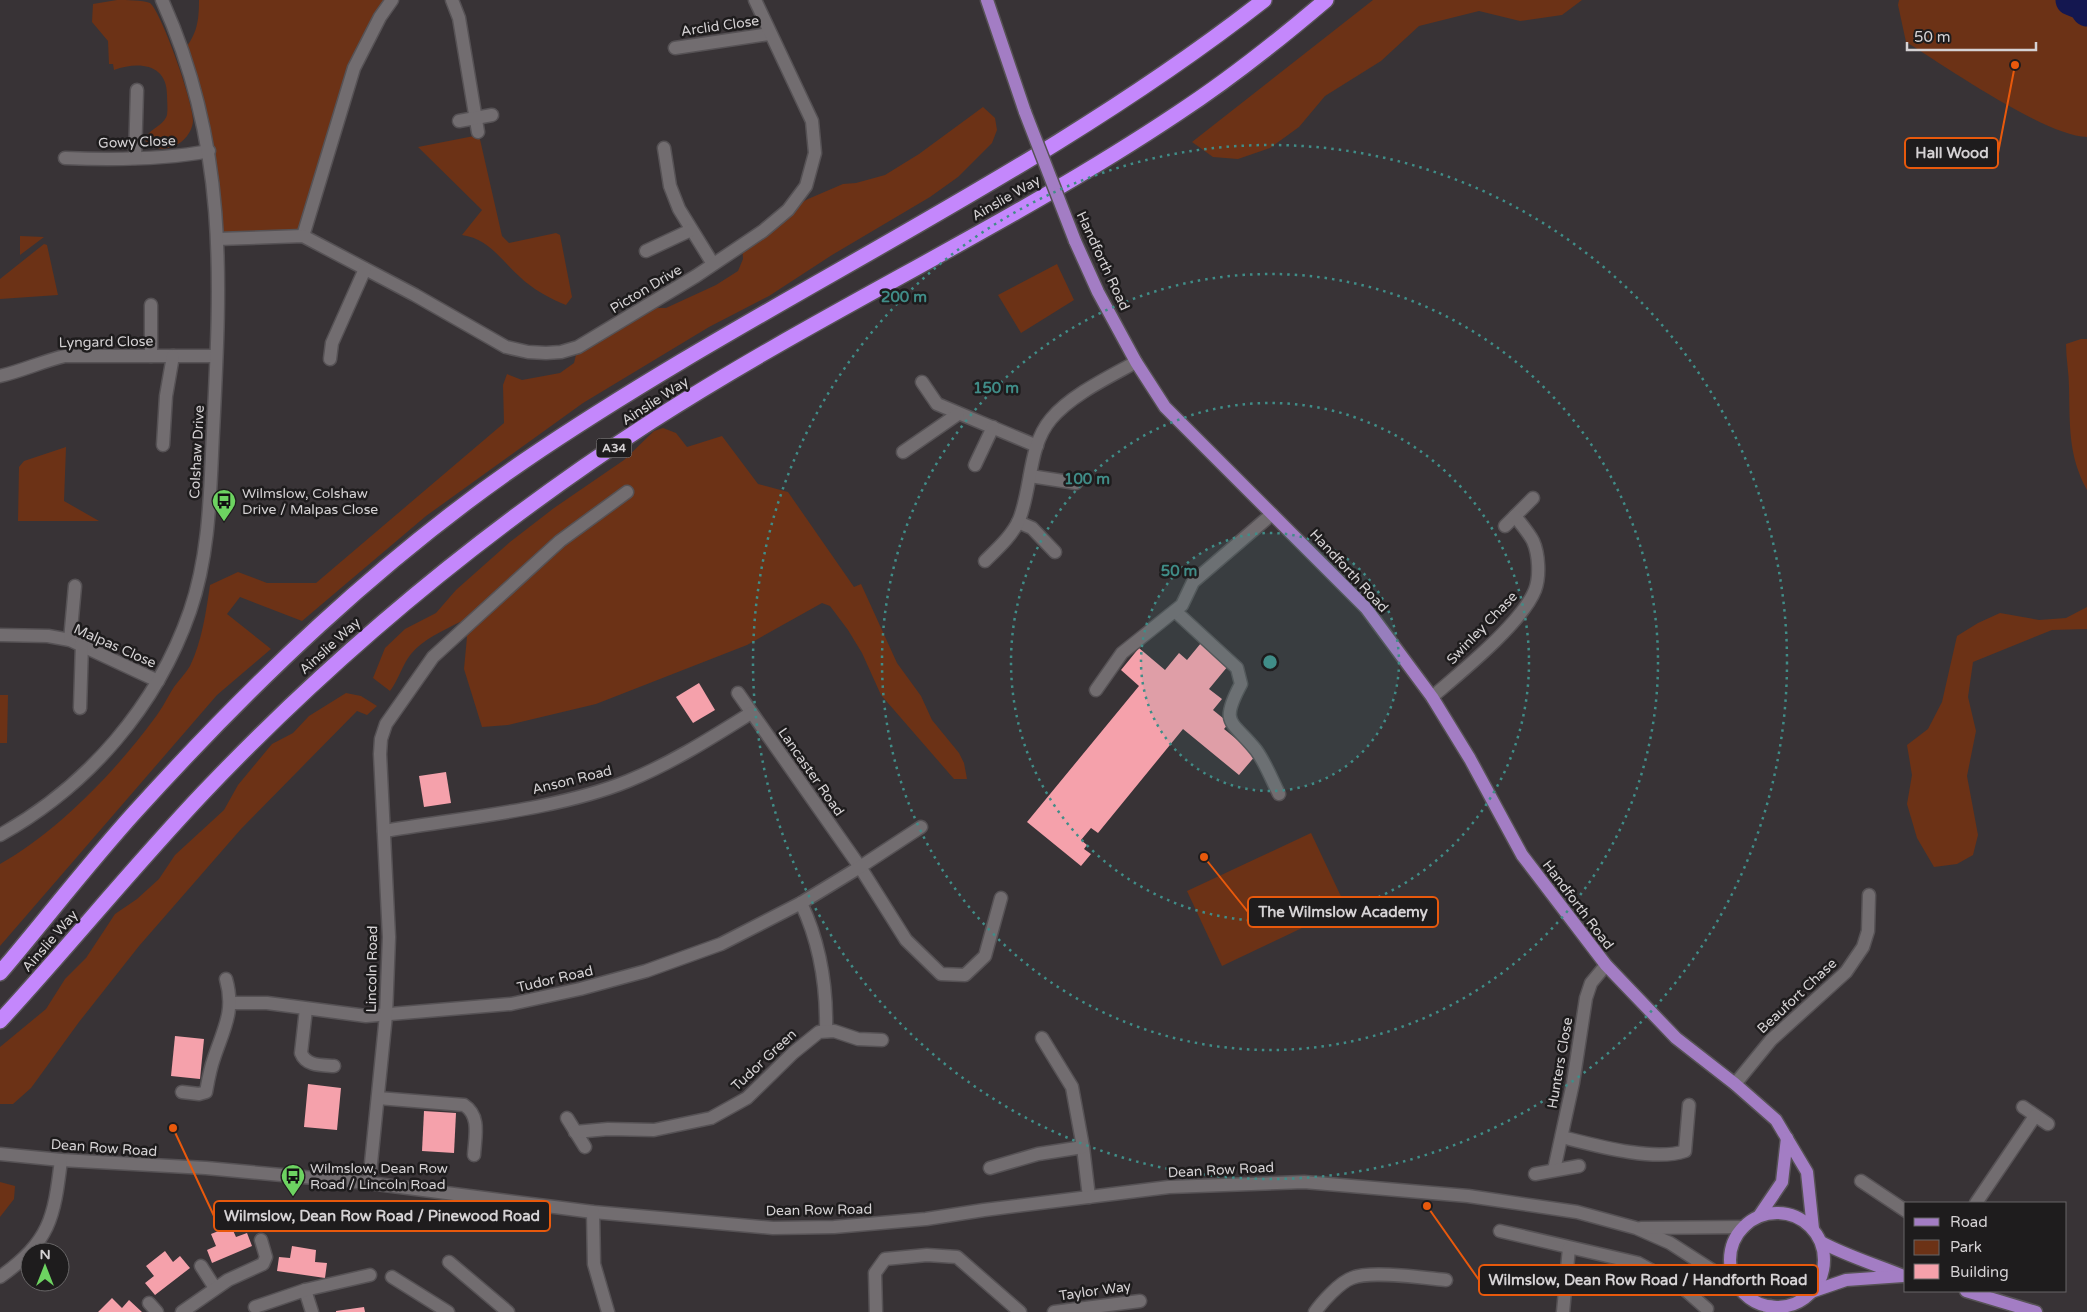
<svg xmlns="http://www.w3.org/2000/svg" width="2087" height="1312" viewBox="0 0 2087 1312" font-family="'Varela Round',sans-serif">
<rect width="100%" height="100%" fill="#383336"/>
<g fill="#6c3216">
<path d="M 117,0 C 127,0 142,0 150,3 C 162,13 194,105 193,121 C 191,144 160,159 145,140 C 149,128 163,127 167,115 C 168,109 167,101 167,95 C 167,64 139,61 114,70 L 113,64 L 109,64 L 108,41 L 92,22 L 93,4 Z"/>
<path d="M 199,0 L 392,0 L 363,49 L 303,236 L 218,239 L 183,51 C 197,35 199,21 199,0 Z"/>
<path d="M 1373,0 L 1582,0 L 1562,15 L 1520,21 L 1479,11 L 1419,26 L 1381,61 L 1325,96 L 1299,127 L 1270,148 L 1238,159 L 1213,157 L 1192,142 Z"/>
<path d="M 1899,0 L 2087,0 L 2087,137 C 2045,136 1945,66 1906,42 L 1898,5 Z"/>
<path d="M 983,107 L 995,118 L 997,130 L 992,143 L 958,177 L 930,197 L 832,255 L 769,296 L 709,327 L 583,403 L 426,516 L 302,621 L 240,597 L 227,614 L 271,649 L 217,695 L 0,946 L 0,864 C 56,833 116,771 154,719 C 162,709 167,698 174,687 C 179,680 186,673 190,666 C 202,641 206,612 210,585 L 238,572 L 267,583 L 316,583 L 504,423 L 503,385 L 507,374 L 522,380 L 560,373 L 574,363 L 578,347 L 642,308 L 666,308 L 716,285 L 738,271 L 743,259 L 742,245 L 788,210 L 808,199 L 843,184 L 856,183 L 885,175 L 919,154 Z"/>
<path d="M 479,135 L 502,236 L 509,243 L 556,233 L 560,235 L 572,297 L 566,305 C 552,300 531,288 520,277 C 501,260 489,239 462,235 L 482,210 L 418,147 Z"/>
<path d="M 20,236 L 44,237 L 20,255 Z"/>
<path d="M 44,244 L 47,245 L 58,295 L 0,299 L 0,279 Z"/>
<path d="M 1057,264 L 1074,300 L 1021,333 L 998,295 Z"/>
<path d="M 2081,339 L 2087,339 L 2087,490 C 2068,455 2070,426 2069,387 C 2069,373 2066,359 2066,344 Z"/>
<path d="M 663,428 L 676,433 L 687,447 L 722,436 L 758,484 L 788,492 L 854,587 L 861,584 L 897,663 L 921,696 L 932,720 L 959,753 L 964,763 L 967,779 L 954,779 L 881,695 L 862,653 L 848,630 L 830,606 L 822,603 L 747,645 L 596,704 L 508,725 L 482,727 L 464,669 L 467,637 L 460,622 C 444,630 422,640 411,654 C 402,665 399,679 390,691 L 373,678 L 385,648 L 405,629 L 436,613 L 456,590 L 510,542 L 554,508 L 624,460 L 654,431 Z"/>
<path d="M 66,447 L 64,501 L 99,521 L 18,521 L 19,467 L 24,461 Z"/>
<path d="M 2087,607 L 2087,629 L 2052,630 L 1973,662 L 1968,697 L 1976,731 L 1967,776 L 1978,835 L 1973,855 L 1957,864 L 1934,867 L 1917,838 L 1907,804 L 1912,775 L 1907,745 L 1928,729 L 1942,702 L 1957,636 L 1978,623 L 2000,613 L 2039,620 L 2066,618 Z"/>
<path d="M 346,693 L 361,696 L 377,706 L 367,715 L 357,711 L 241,829 L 139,946 L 79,1022 L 31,1088 L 13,1104 L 0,1104 L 0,1047 L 46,1009 L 65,979 L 86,958 L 115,914 L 137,899 L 159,879 L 175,855 L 224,810 L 238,785 L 272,744 L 293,733 L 309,716 Z"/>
<path d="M 0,695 L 8,695 L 7,743 L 0,743 Z"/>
<path d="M 1311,833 L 1346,907 L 1222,966 L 1187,891 Z"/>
<path d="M 0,1182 L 15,1186 L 14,1199 L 0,1217 Z"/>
</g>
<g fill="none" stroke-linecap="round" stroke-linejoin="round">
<path stroke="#141750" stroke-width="31" d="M 2071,0 L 2083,5 L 2087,11"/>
</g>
<g fill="#f5a1ab">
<path d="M 1201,643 L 1228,666 L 1209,689 L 1222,699 L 1213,710 L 1229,723 L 1224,729 L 1256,755 L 1239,775 L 1183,729 L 1098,833 L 1091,828 L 1081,840 L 1087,845 L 1084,849 L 1091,854 L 1081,866 L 1027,822 L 1139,686 L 1121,670 L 1139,648 L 1165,670 L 1179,653 L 1187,660 Z"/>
<path d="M 699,683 L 715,710 L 693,723 L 676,697 Z"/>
<path d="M 446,772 L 451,803 L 424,807 L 419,776 Z"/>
<path d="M 175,1036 L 204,1039 L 200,1079 L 171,1076 Z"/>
<path d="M 308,1084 L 341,1088 L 337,1130 L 304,1127 Z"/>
<path d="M 424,1111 L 456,1113 L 454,1153 L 422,1151 Z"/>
<path d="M 231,1226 L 236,1237 L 247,1233 L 252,1246 L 212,1263 L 207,1250 L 216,1246 L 211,1234 Z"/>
<path d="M 292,1246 L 316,1250 L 315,1262 L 327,1263 L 325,1278 L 277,1271 L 279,1257 L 290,1258 Z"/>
<path d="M 165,1251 L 173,1262 L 180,1256 L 190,1268 L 155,1295 L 145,1283 L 154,1276 L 146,1266 Z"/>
<path d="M 112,1298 L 122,1308 L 129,1300 L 142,1312 L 98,1312 Z"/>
<path d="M 364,1307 L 365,1312 L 336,1312 L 336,1311 Z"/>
</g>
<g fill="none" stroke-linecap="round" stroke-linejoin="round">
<g stroke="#565255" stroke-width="15">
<g id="minor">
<path d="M 452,0 L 459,18 L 478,132"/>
<path d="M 675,48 L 769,34"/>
<path d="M 459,121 L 492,115"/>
<path d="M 664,148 L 670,186 L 679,209 L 713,264"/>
<path d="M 65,158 C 113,160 162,160 209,151"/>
<path d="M 135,158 L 137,90"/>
<path d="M 303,236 L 354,68 L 380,17 L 392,0"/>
<path d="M 218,239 L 303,236 L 415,295 L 506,347 L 528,352 L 546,353 L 561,352 L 578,347 L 696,276 L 763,231 L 788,210 L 806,186 L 815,153 L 812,121 L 755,0"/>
<path d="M 646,251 L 691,230"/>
<path d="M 151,305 L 151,356"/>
<path d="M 330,359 L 332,343 L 365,269"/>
<path d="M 0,376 C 22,371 43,361 65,356 L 216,356"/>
<path d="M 922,382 L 937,404 L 1037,446"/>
<path d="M 163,445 L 166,396 L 173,356"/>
<path d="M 903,452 L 958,414"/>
<path d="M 975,465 L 993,427"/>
<path d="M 1030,476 L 1076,483"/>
<path d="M 1018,522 L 1032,528 L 1055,552"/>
<path d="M 1505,526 L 1533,498"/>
<path d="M 985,561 C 997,549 1012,536 1019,520 C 1032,488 1028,446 1051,419 C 1071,395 1109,377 1136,362"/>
<path d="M 1175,611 L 1237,668 L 1241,684 C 1219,725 1232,720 1256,750 C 1265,762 1272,780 1279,794"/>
<path d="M 0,635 L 48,636 L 70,640 L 158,681"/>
<path d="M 70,640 L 75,586"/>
<path d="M 1096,690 L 1122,653 L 1182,605 L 1193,582 L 1272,514"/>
<path d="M 738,693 L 860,867 L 906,940 L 941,974 L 965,975 L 985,956 L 1001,898"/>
<path d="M 1432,697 C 1460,673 1522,623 1535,590 C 1540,577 1539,554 1533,541 C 1529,533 1521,524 1515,516"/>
<path d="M 80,708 L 82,644"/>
<path d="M 384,831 C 460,818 557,810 628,781 C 672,763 711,738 751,713"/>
<path d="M 0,835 C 88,786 157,706 190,611 C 210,553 210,492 213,432 C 221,277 228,146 162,0"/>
<path d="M 801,903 C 820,943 827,987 826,1031"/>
<path d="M 231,1003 L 267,1003 L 366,1016 L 511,1004 L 580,989 L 646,971 L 721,944 L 801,903 L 860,867 L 921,827"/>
<path d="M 306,1009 L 301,1053 C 306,1066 321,1065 334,1066"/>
<path d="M 1042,1038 L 1072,1087 L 1083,1147 L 1089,1197"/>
<path d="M 1735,1084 L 1771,1040 L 1846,972 L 1863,947 L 1868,931 L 1869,895"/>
<path d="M 182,1092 L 199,1094 L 206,1092 C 208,1081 210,1069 214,1058 C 224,1028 235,1011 226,979"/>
<path d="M 378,1098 L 464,1105 C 481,1116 475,1137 474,1155"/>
<path d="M 2023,1107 L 2048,1124"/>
<path d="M 567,1118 L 585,1147"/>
<path d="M 575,1132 L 608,1129 L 654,1130 L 711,1118 L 747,1098 L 793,1053 L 819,1032 L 834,1031 L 858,1039 L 882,1040"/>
<path d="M 1562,1137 C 1594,1145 1654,1162 1685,1151 L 1689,1105"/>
<path d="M 0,1154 L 61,1160 L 206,1168 L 369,1183 L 593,1212 L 773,1228 L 834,1227 L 926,1219 L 984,1210 L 1169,1187 L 1304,1182 L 1468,1196 L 1577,1212 L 1636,1228 L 1670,1243 L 1740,1288"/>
<path d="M 990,1168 L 1038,1154 L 1083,1147"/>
<path d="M 1554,1170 L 1573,1083 L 1586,998 L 1591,983 L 1606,965"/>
<path d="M 1535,1174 L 1579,1166"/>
<path d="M 1861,1181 L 1906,1211"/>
<path d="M 369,1183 L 386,1015 L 389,937 L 380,754 L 381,739 L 386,724 L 433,657 L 560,541 L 627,492"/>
<path d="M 1976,1203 L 2035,1116"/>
<path d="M 593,1212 L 594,1264 L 608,1312"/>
<path d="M 1641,1228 L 1744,1227"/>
<path d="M 1500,1231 L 1638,1263 L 1682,1287 L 1707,1309"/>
<path d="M 449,1262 L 508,1312"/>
<path d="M 201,1266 L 215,1288"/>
<path d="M 0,1277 C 50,1241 54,1219 61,1160"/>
<path d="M 392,1277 L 448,1312"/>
<path d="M 305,1290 L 312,1312"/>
<path d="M 149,1303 L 157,1312"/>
<path d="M 255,1307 L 305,1290 L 370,1275"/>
<path d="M 182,1312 L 228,1280 L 263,1264 L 266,1257 L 261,1240"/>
<path d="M 876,1312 L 875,1273 L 885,1259 L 927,1255 L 957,1257 L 1020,1312"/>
<path d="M 1054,1312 L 1140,1301"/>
<path d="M 1315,1312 C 1322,1302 1340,1282 1352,1278 C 1370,1270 1425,1278 1446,1280"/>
<path d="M 1563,1312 L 1569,1248"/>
<path d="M 1769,1312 L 1770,1306"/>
</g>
</g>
<g stroke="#565255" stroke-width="15">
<g id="major">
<path d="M 987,0 L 1025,112"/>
<path d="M 1075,241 L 1098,292 L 1136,362 L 1165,407 L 1366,608 L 1432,697 L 1470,759 L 1522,855 L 1606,965 L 1676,1038 L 1735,1084 L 1776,1120 L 1807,1172 L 1813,1229"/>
<circle cx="1777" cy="1260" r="47"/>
<path d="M 1759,1216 L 1782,1182 L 1787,1138"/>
<path d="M 1821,1242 C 1847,1256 1874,1264 1901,1275"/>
<path d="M 1966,1291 L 2036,1312"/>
<path d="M 1811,1292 L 1846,1280 L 1903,1276"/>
</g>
</g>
<g stroke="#565255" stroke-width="18">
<g id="highway">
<path d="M 0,973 C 45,920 88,864 135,812 C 252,683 380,560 524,461 C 765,297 1034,180 1264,0"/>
<path d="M 0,1021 C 69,946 133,867 203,793 C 338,651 487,528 652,421 C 823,311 1009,226 1178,113 C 1230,79 1279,40 1326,0"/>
</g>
</g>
<use href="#minor" stroke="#726d70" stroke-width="12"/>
<use href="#major" stroke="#a37dc4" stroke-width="12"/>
<use href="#highway" stroke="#c487fc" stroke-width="15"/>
<g stroke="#565255" stroke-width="15" stroke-linecap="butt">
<path id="major-bridge" d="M 1025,112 L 1075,241"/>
</g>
<use href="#major-bridge" stroke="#a37dc4" stroke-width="12"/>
</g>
<circle cx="1270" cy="662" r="129" fill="#408d88" fill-opacity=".12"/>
<g fill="none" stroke="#408d88" stroke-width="2.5" stroke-dasharray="2.5 5">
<circle cx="1270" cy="662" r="129"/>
<circle cx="1270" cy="662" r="259"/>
<circle cx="1270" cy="662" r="388"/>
<circle cx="1270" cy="662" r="517"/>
</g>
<defs>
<g id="bus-pin" transform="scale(1.25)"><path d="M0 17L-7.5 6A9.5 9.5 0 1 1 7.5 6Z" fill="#6dd361" stroke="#1e1c1d"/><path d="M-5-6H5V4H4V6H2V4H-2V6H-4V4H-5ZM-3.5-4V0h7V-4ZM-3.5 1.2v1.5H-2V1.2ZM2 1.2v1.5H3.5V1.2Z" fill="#111"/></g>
</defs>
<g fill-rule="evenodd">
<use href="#bus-pin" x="224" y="501"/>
<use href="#bus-pin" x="293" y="1176"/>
</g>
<g text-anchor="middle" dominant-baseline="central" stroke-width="5" stroke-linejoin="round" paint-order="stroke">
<rect fill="#1e1c1d" stroke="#9e9b9d" stroke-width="1" x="596.5" y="438.5" width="35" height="19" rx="4"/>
<g font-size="12" font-weight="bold" fill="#d5d2d4">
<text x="614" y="448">A34</text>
</g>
<g font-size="14" fill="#d5d2d4" stroke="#1e1c1d">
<text transform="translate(720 26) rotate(-8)">Arclid Close</text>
<text transform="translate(137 142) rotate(-2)">Gowy Close</text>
<text transform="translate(1006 198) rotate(-30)">Ainslie Way</text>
<text transform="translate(1103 261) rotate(65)">Handforth Road</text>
<text transform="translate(646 289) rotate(-31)">Picton Drive</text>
<text transform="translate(106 342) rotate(-1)">Lyngard Close</text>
<text transform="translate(655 401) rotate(-33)">Ainslie Way</text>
<text transform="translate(197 452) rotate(-87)">Colshaw Drive</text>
<text transform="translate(1349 571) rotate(47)">Handforth Road</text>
<text transform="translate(1482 628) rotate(-46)">Swinley Chase</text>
<text transform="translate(115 646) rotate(24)">Malpas Close</text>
<text transform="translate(330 646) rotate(-42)">Ainslie Way</text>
<text transform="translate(811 772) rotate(55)">Lancaster Road</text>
<text transform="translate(572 780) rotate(-14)">Anson Road</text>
<text transform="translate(1578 905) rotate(53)">Handforth Road</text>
<text transform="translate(50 941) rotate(-49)">Ainslie Way</text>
<text transform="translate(372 969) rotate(-89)">Lincoln Road</text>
<text transform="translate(555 979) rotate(-13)">Tudor Road</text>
<text transform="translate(1797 996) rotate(-43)">Beaufort Chase</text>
<text transform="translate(764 1060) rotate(-43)">Tudor Green</text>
<text transform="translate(1560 1063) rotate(-80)">Hunters Close</text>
<text transform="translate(104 1148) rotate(4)">Dean Row Road</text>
<text transform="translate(1221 1170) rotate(-3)">Dean Row Road</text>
<text transform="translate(819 1210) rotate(-1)">Dean Row Road</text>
<text transform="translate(1095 1291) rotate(-8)">Taylor Way</text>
</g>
<g font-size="14" fill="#d5d2d4" stroke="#1e1c1d" text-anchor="start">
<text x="242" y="493">Wilmslow, Colshaw<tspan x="242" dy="16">Drive / Malpas Close</tspan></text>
<text x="310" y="1168">Wilmslow, Dean Row<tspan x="310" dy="16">Road / Lincoln Road</tspan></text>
</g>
</g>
<circle cx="1270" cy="662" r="8" fill="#408d88" stroke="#1e1c1d" stroke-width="2.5"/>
<g font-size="15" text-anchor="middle" font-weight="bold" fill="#408d88" stroke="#1e1c1d" stroke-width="5" stroke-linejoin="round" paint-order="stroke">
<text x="904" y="302">200 m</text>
<text x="996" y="393">150 m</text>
<text x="1087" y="484">100 m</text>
<text x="1179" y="576">50 m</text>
</g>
<path fill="none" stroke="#e8590c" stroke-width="2" d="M2015 65L1998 153M1204 857L1248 912M173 1128L214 1216M1427 1206L1479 1280"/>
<g fill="#e8590c" stroke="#1e1c1d" stroke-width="2">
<circle cx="2015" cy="65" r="5"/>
<circle cx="1204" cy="857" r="5"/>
<circle cx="173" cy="1128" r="5"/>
<circle cx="1427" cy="1206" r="5"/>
</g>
<g fill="#1e1c1d" stroke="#e8590c" stroke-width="2">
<rect x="1905" y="138" width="93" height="30" rx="5"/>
<rect x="1248" y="897" width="190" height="30" rx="5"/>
<rect x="214" y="1201" width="336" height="30" rx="5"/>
<rect x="1479" y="1265" width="339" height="30" rx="5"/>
</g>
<g font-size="15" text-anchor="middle" font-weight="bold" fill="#d5d2d4">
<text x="1952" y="158">Hall Wood</text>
<text x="1343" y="917">The Wilmslow Academy</text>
<text x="382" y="1221">Wilmslow, Dean Row Road / Pinewood Road</text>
<text x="1648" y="1285">Wilmslow, Dean Row Road / Handforth Road</text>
</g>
<rect x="1904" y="1202" width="162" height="90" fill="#1e1c1d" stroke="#676566"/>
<rect x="1914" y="1218" width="25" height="8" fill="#a37dc4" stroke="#676566"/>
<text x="1950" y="1227" font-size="15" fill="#d5d2d4">Road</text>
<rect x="1914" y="1240" width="25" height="15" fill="#6c3216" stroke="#676566"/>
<text x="1950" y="1252" font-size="15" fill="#d5d2d4">Park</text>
<rect x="1914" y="1264" width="25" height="15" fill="#f5a1ab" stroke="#676566"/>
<text x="1950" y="1277" font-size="15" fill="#d5d2d4">Building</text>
<g transform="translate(45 1267)"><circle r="24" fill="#1e1c1d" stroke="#676566"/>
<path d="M0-4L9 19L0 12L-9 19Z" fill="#6dd361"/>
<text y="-8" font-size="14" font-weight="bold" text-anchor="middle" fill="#d5d2d4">N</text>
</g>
<path d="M1907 42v8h129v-8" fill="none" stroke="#d5d2d4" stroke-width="2.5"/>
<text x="1914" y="42" font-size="15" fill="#d5d2d4" stroke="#1e1c1d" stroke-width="4" paint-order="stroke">50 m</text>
</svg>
